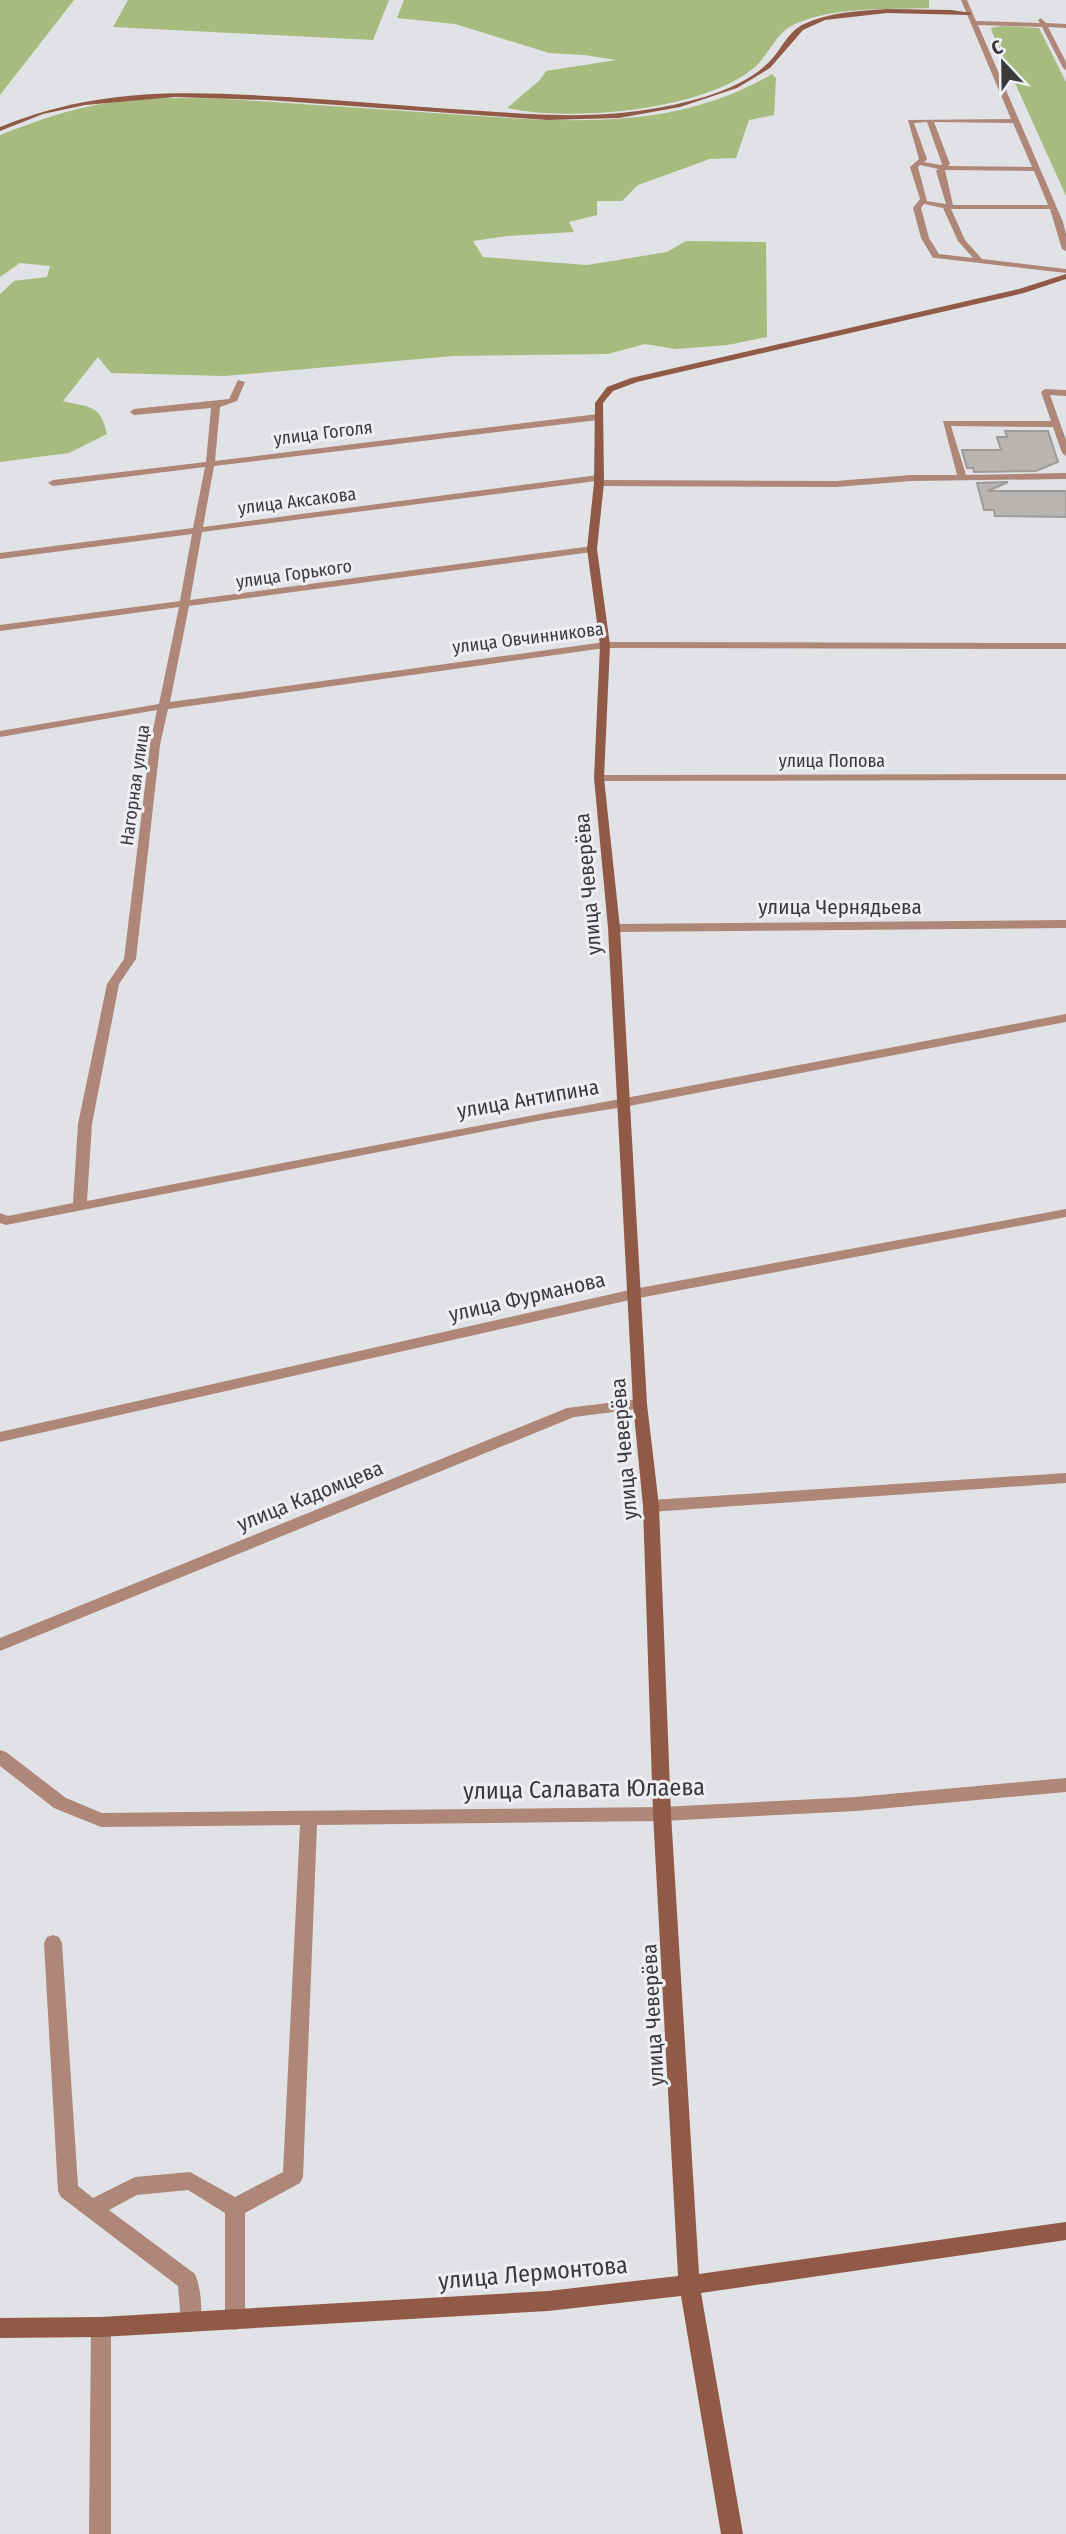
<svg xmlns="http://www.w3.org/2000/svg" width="1066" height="2534" viewBox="0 0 1066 2534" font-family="'Fira Sans Condensed',sans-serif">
<rect width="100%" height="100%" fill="#e1e2e5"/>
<g fill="#a7bb7f">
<path d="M 0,0 L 74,0 L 0,95 Z"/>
<path d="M 128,0 L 389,0 L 373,40 L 113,27 Z"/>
<path d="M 404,0 L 929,0 L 929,8 C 885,10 834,6 793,25 C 776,33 768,56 754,68 C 701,111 572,122 507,108 L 540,80 L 546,71 L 616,60 L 584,55 L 549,53 L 455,24 L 397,18 Z"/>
<path d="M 1002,26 L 1039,28 L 1066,82 L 1066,196 L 992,32 L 991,28 Z"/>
<path d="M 772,74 L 776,78 L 774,115 L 749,120 L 736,158 L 710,159 L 638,185 L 622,201 L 597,201 L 597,215 L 569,222 L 574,232 L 507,236 L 473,241 L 483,257 L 587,265 L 667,252 L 686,241 L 766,242 L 767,337 L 728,345 L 676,349 L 645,344 L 608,354 L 453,356 L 224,376 L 111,373 L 98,357 L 63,401 C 89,408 100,403 107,434 L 69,453 L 0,462 L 0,294 L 14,281 L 47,277 L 50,266 L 20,263 L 0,277 L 0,135 C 36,121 69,109 107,103 C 165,94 228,99 287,103 C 351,107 414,112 478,116 C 580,123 681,128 772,74 Z"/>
</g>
<g fill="#b7b4b2" stroke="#9e9b99" stroke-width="2">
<path d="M 1005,431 L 1048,431 L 1058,462 L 1036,471 L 974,472 L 973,468 L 967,468 L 962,450 L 1001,450 L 997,437 L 1007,437 Z"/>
<path d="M 1008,482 L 988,491 L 1066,491 L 1066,517 L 995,516 L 994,510 L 984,510 L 977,483 Z"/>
</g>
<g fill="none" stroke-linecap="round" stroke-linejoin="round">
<g fill="#ae8779" fill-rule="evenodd">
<path d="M 961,0 L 967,0 L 976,21 L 1040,23 L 1038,20 L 1041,18 L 1046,23 L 1066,24 L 1066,28 L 1048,27 L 1066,62 L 1066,70 L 1063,68 L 1042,27 L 978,25 L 1063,222 L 1066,234 L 1066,251 L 1062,249 L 1050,209 L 951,209 L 965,240 L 982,259 L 1066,269 L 1066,273 L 936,258 L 933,258 L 921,238 L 913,208 L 920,199 L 910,167 L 919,159 L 908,120 L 1011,119 ZM 927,122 L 942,164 L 941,165 L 924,162 L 927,159 L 914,123 ZM 934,122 L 1013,123 L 1032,167 L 948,166 L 950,164 ZM 920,165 L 938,169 L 936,171 L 946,204 L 927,201 L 918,167 ZM 945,170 L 1034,171 L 1048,205 L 953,205 ZM 924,204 L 943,208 L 958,241 L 973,258 L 939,254 L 929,238 L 921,208 Z"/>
<path d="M 238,380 L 245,382 L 237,401 L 220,407 L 215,461 L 598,414 L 602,417 L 598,420 L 214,466 L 203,527 L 598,475 L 603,478 L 600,480 L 836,481 L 911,475 L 957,475 L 943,421 L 1051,421 L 1041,392 L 1045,389 L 1066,390 L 1066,396 L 1050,395 L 1066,440 L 1066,456 L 1062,453 L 1053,427 L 951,426 L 966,475 L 1066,473 L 1066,479 L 911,481 L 836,487 L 599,486 L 594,483 L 596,481 L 202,532 L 190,600 L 592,546 L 597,549 L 592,552 L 189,606 L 170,702 L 605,642 L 1066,643 L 1066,649 L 605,648 L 168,709 L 160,745 L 136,959 L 119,984 L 92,1124 L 87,1201 C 413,1137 740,1077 1066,1014 L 1066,1022 L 624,1107 L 542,1120 L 6,1225 L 0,1223 L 0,1213 L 8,1216 L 73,1203 L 78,1124 L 107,984 L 124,959 L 150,745 L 157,710 L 0,737 L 0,731 L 159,704 L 179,607 L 0,631 L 0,625 L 180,601 L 192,534 L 0,559 L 0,553 L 193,528 L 205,467 L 53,486 L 48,483 L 53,480 L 206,462 L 211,408 L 134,415 L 130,412 L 134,409 L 229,399 Z"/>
<path d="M 1066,774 L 1066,780 L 599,781 L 594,778 L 599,775 Z"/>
<path d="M 1066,920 L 1066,928 L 614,932 L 608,928 L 614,924 Z"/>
<path d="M 1066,1209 L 1066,1217 L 634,1299 L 0,1442 L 0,1432 L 634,1289 Z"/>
<path d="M 640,1399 L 645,1400 L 647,1404 L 645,1408 L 574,1417 L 0,1651 L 0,1638 L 567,1408 Z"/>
<path d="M 1066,1473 L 1066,1483 L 651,1512 L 646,1510 L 643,1506 L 646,1502 L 651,1500 Z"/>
<path d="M 0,1750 L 6,1752 L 66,1798 L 102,1813 L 662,1807 L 856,1797 L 1066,1778 L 1066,1792 L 856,1811 L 662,1821 L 317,1825 L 303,2177 L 300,2183 L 245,2213 L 245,2320 L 242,2327 L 235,2330 L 228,2327 L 225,2320 L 225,2213 L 188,2190 L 137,2195 L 109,2210 L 195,2274 C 201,2288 204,2315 198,2329 L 191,2332 L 184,2329 L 181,2322 L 178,2286 L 61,2197 L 58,2191 L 44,1943 L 47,1937 L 53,1935 L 59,1937 L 62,1943 L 78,2186 L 93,2198 L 135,2177 L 190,2172 L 235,2197 L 283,2172 L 300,1825 L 101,1827 L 54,1808 L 0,1766 Z"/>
<path d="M 101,2317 L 108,2320 L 111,2327 L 111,2534 L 89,2534 L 91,2327 L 94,2320 Z"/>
</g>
<g fill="#915a46" fill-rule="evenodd">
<path d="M 887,9 L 951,10 L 972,13 L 969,15 L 887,13 L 825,20 L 803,30 L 770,68 L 737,88 L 680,107 L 619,118 L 548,120 L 267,100 L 175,97 L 85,105 L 43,114 L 0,131 L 0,127 C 98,87 184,91 287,97 C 352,101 417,107 482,111 C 541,115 598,119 657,108 C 694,101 740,90 768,63 C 781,51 787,32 804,24 C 829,12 859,11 887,9 Z"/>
<path d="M 1066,274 L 1066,279 L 1024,293 L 637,382 L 613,391 L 603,403 L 604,483 L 597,549 L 610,645 L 604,778 L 620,928 L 647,1404 L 659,1506 L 671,1814 L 699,2274 L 1066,2222 L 1066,2240 L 701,2293 L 743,2534 L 721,2534 L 681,2296 L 548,2311 L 101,2337 L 0,2338 L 0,2318 L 101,2317 L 548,2291 L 678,2276 L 653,1814 L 643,1506 L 633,1404 L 608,928 L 594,778 L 600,645 L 587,549 L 594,483 L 595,403 L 607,387 L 631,378 L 1019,289 Z"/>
</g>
</g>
<g text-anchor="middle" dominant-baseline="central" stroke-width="6" stroke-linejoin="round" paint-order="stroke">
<g font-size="18" fill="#3a3a3c" stroke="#eeeff3">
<text transform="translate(323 433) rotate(-7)">улица Гоголя</text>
<text transform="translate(297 501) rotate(-7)">улица Аксакова</text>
<text transform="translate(294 574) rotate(-8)">улица Горького</text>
<text transform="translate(528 638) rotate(-7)">улица Овчинникова</text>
<text x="832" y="761">улица Попова</text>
<text transform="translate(135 785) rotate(-82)">Нагорная улица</text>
</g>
<g font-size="21" fill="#3a3a3c" stroke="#eeeff3">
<text transform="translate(588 884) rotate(-95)">улица Чеверёва</text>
<text x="840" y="907">улица Чернядьева</text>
<text transform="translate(528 1099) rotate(-10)">улица Антипина</text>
<text transform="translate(527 1297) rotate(-13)">улица Фурманова</text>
<text transform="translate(624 1449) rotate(-95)">улица Чеверёва</text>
<text transform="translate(310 1496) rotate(-22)">улица Кадомцева</text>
<text transform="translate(653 2015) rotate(-93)">улица Чеверёва</text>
</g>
<g font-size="24" fill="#3a3a3c" stroke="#eeeff3">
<text transform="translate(584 1789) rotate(-1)">улица Салавата Юлаева</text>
<text transform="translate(533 2273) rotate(-5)">улица Лермонтова</text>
</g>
</g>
<g transform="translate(1003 63) rotate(338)" stroke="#eeeff3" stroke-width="5" paint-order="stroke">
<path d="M0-5L12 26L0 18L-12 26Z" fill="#3a3a3c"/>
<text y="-10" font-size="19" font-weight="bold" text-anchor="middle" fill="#3a3a3c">С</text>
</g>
</svg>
